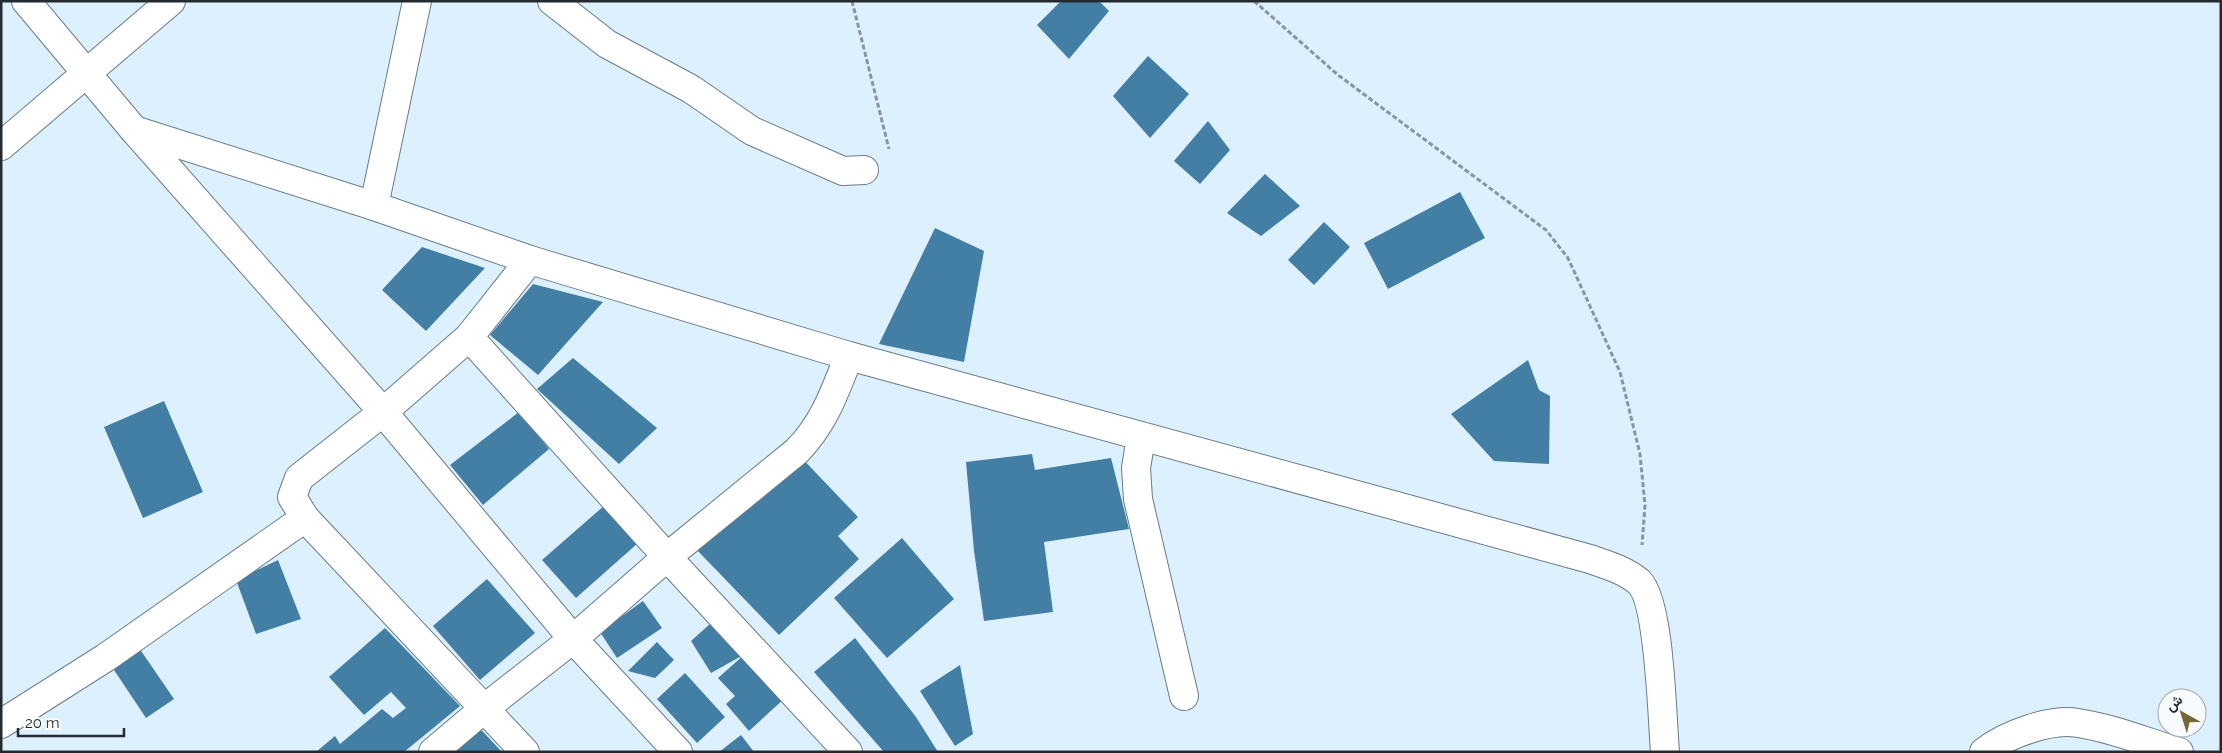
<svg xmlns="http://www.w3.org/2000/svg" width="2222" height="753" viewBox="0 0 2222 753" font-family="Raleway,Vazirmatn,sans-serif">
<rect width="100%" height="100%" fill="#ddf0fe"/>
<g fill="#437ea4">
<path d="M 1061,1 L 1099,1 L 1109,11 L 1069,59 L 1037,25 Z"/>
<path d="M 1148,56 L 1189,94 L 1150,138 L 1113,96 Z"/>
<path d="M 1208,121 L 1230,150 L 1200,184 L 1174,161 Z"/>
<path d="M 1265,174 L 1300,206 L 1261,236 L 1227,213 Z"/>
<path d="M 1460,192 L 1485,238 L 1388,289 L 1364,243 Z"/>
<path d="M 1324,222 L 1350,247 L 1314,285 L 1288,260 Z"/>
<path d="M 935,228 L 984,251 L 964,362 L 879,344 Z"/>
<path d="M 422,247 L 485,268 L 426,331 L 382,290 Z"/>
<path d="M 533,284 L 603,302 L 538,375 L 490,335 Z"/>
<path d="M 573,358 L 657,428 L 619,464 L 537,389 Z"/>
<path d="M 1528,360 L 1539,390 L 1550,396 L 1549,464 L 1494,461 L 1451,414 Z"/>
<path d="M 164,401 L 203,492 L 143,518 L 104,427 Z"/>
<path d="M 519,412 L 549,449 L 483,505 L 450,465 Z"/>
<path d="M 796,452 L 858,517 L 838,536 L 859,559 L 779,635 L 695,548 Z"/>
<path d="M 1032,454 L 1035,470 L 1111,458 L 1129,529 L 1044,542 L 1053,612 L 984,621 L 974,551 L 966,462 Z"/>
<path d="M 605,505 L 638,543 L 576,598 L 542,560 Z"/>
<path d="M 902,538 L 954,599 L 887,658 L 834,598 Z"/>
<path d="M 278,560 L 301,619 L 256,634 L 236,580 Z"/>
<path d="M 487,579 L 535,633 L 480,680 L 433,626 Z"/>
<path d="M 643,601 L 662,628 L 617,658 L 600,632 Z"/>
<path d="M 711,623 L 745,654 L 785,698 L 749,731 L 726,704 L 735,696 L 718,678 L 745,654 L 711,673 L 691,641 Z"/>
<path d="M 385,628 L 460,706 L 404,752 L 316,752 L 335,736 L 340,744 L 382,709 L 393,718 L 406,708 L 391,692 L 364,715 L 329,677 Z"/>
<path d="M 855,638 L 916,717 L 938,752 L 884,752 L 814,672 Z"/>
<path d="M 135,642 L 174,699 L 146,718 L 108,661 Z"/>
<path d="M 657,642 L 674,660 L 655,678 L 628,671 Z"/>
<path d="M 960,665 L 973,734 L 955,746 L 920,691 Z"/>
<path d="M 685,673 L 725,717 L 697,743 L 657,699 Z"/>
<path d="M 472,720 L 502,752 L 438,752 Z"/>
<path d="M 741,735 L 754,752 L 719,752 Z"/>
</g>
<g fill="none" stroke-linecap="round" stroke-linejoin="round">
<g stroke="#6a7b87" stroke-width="30">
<g id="minor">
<path d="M 26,1 L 134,130 L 383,412 L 573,639 L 678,752"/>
<path d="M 552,1 L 607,44 L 691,89 L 752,131 L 843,171 L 864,170"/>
<path d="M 134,130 L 374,206 L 530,260 L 849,356 L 1590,559 C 1607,565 1625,570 1639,582 C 1660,602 1662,718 1665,752"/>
<path d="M 1,146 L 171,1"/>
<path d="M 374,206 L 417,1"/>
<path d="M 530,260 L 469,337 L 667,557 L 848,752"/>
<path d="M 469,337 L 383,412 L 299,478 L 292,497 L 305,518 L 525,752"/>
<path d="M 1141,437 L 1136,468 L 1138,499 L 1184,696"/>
<path d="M 1,724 L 105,658 L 305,518"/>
<path d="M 433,752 L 485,708 L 573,639 L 667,557 L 797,451 C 825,422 834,393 849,356"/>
<path d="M 1984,752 C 2005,735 2051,718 2078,723 C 2112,728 2146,742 2179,752"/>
</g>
</g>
<g stroke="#8996a0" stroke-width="3" stroke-dasharray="5 2.5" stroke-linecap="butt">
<path d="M 852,1 L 889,149"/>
<path d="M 1254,1 L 1338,75 L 1546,230 L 1568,258 L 1620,372 L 1640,454 L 1645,505 L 1642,545"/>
</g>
<use href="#minor" stroke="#fff" stroke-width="28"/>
</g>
<rect width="2222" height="753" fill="none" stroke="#242b30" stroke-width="5"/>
<g transform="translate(2182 713) rotate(321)"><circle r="24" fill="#f7fbfe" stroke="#a3a8ac"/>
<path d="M0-4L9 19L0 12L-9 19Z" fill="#746835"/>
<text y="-8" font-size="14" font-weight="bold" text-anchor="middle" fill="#242b30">ش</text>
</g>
<path d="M18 728v8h106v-8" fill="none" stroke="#242b30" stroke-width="2.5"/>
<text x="25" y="728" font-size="15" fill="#242b30" stroke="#f7fbfe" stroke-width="4" paint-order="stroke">20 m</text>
</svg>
